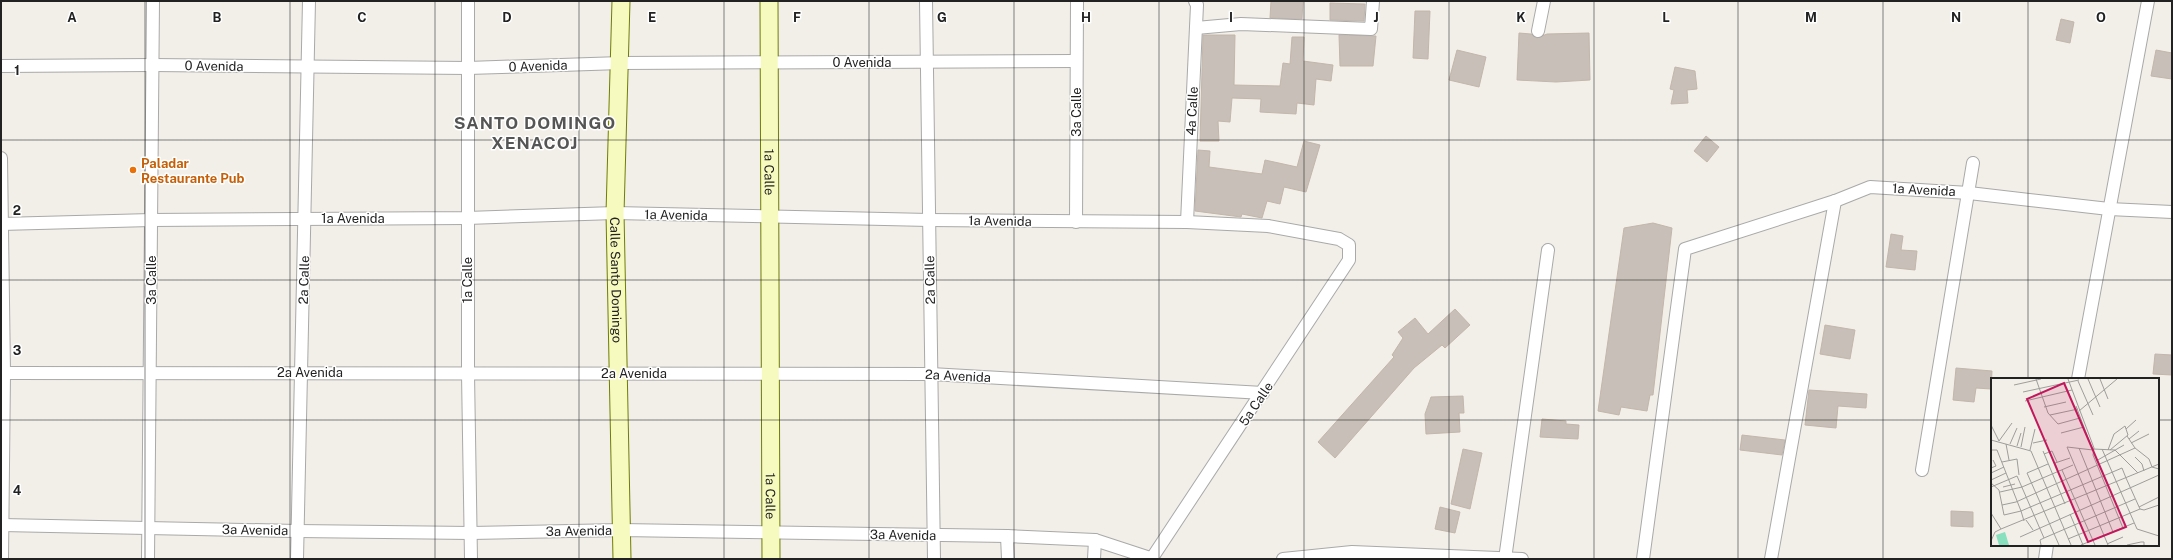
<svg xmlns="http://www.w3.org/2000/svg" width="2173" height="560" viewBox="0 0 2173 560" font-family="'Public Sans',sans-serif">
<rect width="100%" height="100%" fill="#f2efe9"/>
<g fill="#c7bfb8" stroke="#c4b6ab">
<path d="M 1271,1 L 1303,1 L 1302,19 L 1270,18 Z"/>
<path d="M 1330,3 L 1365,4 L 1364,21 L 1330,20 Z"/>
<path d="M 1415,11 L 1430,11 L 1428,59 L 1413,58 Z"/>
<path d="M 2061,19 L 2074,22 L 2070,43 L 2056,40 Z"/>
<path d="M 1519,33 L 1531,34 L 1537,38 L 1547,34 L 1589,33 L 1590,80 L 1556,82 L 1517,80 Z"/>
<path d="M 1203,35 L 1235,35 L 1234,85 L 1280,86 L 1283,63 L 1290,64 L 1292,37 L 1304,37 L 1303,61 L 1333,65 L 1331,81 L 1316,79 L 1314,105 L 1297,103 L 1296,114 L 1260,112 L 1261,99 L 1232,98 L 1230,122 L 1218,121 L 1219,141 L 1200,141 Z"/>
<path d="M 1339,35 L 1376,36 L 1373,66 L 1340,66 Z"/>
<path d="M 1457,50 L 1486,57 L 1479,87 L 1449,80 Z"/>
<path d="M 2156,50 L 2172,53 L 2172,79 L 2151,76 Z"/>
<path d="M 1675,67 L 1695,71 L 1697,89 L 1687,90 L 1688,103 L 1671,104 L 1674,90 L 1670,89 Z"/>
<path d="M 1706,136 L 1719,147 L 1707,162 L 1694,151 Z"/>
<path d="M 1304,141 L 1320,145 L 1306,192 L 1284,187 L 1280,204 L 1267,201 L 1262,218 L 1242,214 L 1241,217 L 1195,211 L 1198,150 L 1210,151 L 1209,167 L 1262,174 L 1265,160 L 1297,167 Z"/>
<path d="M 1653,223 L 1672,228 L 1653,395 L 1650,395 L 1647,411 L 1621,407 L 1619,415 L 1598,411 L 1624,228 Z"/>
<path d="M 1891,234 L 1903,236 L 1901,250 L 1917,251 L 1915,270 L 1886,267 Z"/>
<path d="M 1455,309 L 1470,325 L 1445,348 L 1442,345 L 1414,368 L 1335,458 L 1318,442 L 1394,357 L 1392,355 L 1403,338 L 1398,332 L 1415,318 L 1428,334 Z"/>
<path d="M 1825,325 L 1855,330 L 1850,359 L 1820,354 Z"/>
<path d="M 2155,354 L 2172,355 L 2172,375 L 2153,374 Z"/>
<path d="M 1956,368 L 1992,371 L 1991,389 L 1976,388 L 1974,402 L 1953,400 Z"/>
<path d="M 1809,390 L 1867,394 L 1866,408 L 1838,406 L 1836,428 L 1805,425 Z"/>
<path d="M 1463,396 L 1464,413 L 1459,413 L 1460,432 L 1426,434 L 1425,414 L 1431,397 Z"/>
<path d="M 1542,419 L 1566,421 L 1566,424 L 1579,425 L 1578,439 L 1540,437 Z"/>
<path d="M 1742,435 L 1785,440 L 1782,455 L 1740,450 Z"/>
<path d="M 1463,449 L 1482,453 L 1470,509 L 1451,504 Z"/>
<path d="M 1440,507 L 1460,512 L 1455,533 L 1435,529 Z"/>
<path d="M 1951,511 L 1973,512 L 1973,527 L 1951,526 Z"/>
</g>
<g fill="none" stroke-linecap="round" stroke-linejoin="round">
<g stroke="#a9a9a9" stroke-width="14">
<g id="minor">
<path d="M 468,1 L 468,374 L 471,559"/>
<path d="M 926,1 L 934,559"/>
<path d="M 1196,28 L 1241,24 L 1371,29 L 1373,1"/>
<path d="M 1538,31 L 1544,1"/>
<path d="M 1,66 L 152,65 L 468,68 L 621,63 L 1075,61"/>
<path d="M 1,158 L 4,373 L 2,559"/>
<path d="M 1076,222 L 1077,1"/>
<path d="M 1187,222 L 1197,5 L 1195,1"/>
<path d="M 1,224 L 151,220 L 467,218 L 615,213 L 929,220 L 1187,222 L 1268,226 L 1339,239 L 1349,245 L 1349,260 L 1152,558"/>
<path d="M 4,373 L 931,374 L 1263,393"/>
<path d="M 2078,379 L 2148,1"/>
<path d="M 1922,470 L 1973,163"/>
<path d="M 2,525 L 297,531 L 471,533 L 621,530 L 1007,536 L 1095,540 L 1153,559"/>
<path d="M 1007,536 L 1008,559"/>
<path d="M 148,559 L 153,1"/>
<path d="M 297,559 L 309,1"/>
<path d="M 1094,559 L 1095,540"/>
<path d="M 1283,559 L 1352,552 L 1522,559"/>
<path d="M 1505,559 L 1548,250"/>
<path d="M 1643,559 L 1685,249 L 1835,201 L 1870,187 L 1969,193 L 2109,209 L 2172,212"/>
<path d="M 1771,559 L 1835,201"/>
<path d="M 2045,559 L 2047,545"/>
</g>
</g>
<g stroke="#707d05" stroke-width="19">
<g id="secondary">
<path id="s1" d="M 621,1 L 615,213 L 622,559"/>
<path id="s2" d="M 769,1 L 771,559"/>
</g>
</g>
<use href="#minor" stroke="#fff" stroke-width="12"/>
<use href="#secondary" stroke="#f7fabf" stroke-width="17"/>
</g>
<path fill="none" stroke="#222" stroke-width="1" stroke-opacity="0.55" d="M 145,1 L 145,559M 290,1 L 290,559M 435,1 L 435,559M 579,1 L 579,559M 724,1 L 724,559M 869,1 L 869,559M 1014,1 L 1014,559M 1159,1 L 1159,559M 1304,1 L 1304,559M 1449,1 L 1449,559M 1594,1 L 1594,559M 1738,1 L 1738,559M 1883,1 L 1883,559M 2028,1 L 2028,379M 1,140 L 2172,140M 1,280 L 2172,280M 1,420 L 1992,420M 2158,420 L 2172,420M 2028,545 L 2028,559"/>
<circle fill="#e8710a" stroke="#fff" stroke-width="1.5" cx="133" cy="170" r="4"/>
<g text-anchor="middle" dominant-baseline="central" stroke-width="3" stroke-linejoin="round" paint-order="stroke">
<g font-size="13" fill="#222" stroke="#fff">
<text x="862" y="62">0 Avenida</text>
<text transform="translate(214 66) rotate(1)">0 Avenida</text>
<text transform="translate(538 66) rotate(-2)">0 Avenida</text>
<text transform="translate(1192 111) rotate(-87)">4a Calle</text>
<text transform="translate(1076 112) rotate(-90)">3a Calle</text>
<text stroke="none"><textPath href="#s2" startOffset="171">1a Calle</textPath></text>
<text transform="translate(1924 190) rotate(3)">1a Avenida</text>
<text transform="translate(676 215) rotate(1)">1a Avenida</text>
<text x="353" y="218">1a Avenida</text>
<text transform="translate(1000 221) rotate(1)">1a Avenida</text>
<text transform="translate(151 280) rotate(-90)">3a Calle</text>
<text transform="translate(304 280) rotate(-88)">2a Calle</text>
<text transform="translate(467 280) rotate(-90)">1a Calle</text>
<text stroke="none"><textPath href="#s1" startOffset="279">Calle Santo Domingo</textPath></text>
<text transform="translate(930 280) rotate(-91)">2a Calle</text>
<text x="310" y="372">2a Avenida</text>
<text x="634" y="373">2a Avenida</text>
<text transform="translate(958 376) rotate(3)">2a Avenida</text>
<text transform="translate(1256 404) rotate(-56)">5a Calle</text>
<text stroke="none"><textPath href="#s2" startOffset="495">1a Calle</textPath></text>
<text transform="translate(255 530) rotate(1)">3a Avenida</text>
<text transform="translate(579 531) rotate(-1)">3a Avenida</text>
<text transform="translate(903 535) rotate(1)">3a Avenida</text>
</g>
<g font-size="13" font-weight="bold" fill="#c56008" stroke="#fff" text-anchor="start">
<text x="141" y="163">Paladar<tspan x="141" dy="15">Restaurante Pub</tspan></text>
</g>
<g font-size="17" font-weight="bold" letter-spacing="1" fill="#555" stroke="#fff">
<text x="535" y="123">SANTO DOMINGO<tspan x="535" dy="20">XENACOJ</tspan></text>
</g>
</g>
<g transform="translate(1991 378)">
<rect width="168" height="168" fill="#f2efe9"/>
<path d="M 14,154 L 18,167 L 8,167 L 5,157 Z" fill="#88e0be"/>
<path fill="none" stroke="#9f9d99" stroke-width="1" d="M 45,1 L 57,35 L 67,46 L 89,40M 77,1 L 103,70 L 102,77 L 132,150M 97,1 L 109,29M 109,1 L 117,21M 87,3 L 102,37M 23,7 L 50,1M 32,14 L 88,2M 34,23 L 81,12M 85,28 L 99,65M 53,29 L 75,24M 88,33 L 126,1M 59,37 L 87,31M 0,47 L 8,63M 135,51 L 145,42M 70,55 L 93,49M 136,58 L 144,70 L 158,81 L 161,89 L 168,91M 138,61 L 148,53M 0,62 L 40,73 L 80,167M 8,63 L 21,45M 42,65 L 56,62M 140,65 L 158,56M 15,66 L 18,82M 19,66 L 26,50M 26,68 L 30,55M 30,69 L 34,49M 88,70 L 122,154M 102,71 L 124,72 L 147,95M 111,71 L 146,151 L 168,158M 0,72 L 6,72 L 30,133 L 13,137 L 8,112 L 0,105M 39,72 L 44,51M 102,72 L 76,69 L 117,167M 117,72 L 123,56 L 134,48 L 137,57 L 119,72M 52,73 L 74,126M 53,76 L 61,73 L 66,84M 144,79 L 151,86 L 153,93M 105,83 L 133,67M 11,84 L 26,81 L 28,97M 57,86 L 36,95 L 68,167M 0,90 L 5,88 L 2,82M 71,92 L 104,167M 67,93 L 64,85 L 79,80M 0,95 L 13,89M 135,100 L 149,131M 0,102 L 15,95M 0,109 L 26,98 L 53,160M 12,109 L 24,106M 9,114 L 31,109 L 82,87M 11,127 L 25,124 L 144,70M 148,129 L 168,119M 149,131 L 153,132 L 168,127M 0,135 L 10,151 L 168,86M 79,136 L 92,167M 35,142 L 42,152M 33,143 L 30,133 L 131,90 L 135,100M 29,159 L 168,97M 77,161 L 149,131M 0,163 L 4,154 L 10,151M 116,166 L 132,159M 50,167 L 49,162 L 53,160 L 144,121M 90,167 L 143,145M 136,167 L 150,164 L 153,164 L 153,167"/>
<path fill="#c2185b" fill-opacity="0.15" stroke="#c2185b" stroke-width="2" d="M 73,5 L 135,149 L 97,164 L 36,21 Z"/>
<rect width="168" height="168" fill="none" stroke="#222" stroke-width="2"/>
</g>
<g font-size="13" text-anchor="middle" font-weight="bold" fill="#222" stroke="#fff" stroke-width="3" stroke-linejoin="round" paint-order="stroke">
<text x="72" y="22">A</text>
<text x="217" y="22">B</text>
<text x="362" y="22">C</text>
<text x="507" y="22">D</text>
<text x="652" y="22">E</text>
<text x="797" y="22">F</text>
<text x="942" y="22">G</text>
<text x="1086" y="22">H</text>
<text x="1231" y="22">I</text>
<text x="1376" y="22">J</text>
<text x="1521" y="22">K</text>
<text x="1666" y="22">L</text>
<text x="1811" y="22">M</text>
<text x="1956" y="22">N</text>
<text x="2101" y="22">O</text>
<text x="17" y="75">1</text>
<text x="17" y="215">2</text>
<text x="17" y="355">3</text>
<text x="17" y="495">4</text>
</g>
<rect width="2173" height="560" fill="none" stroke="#222222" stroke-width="4"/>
</svg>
